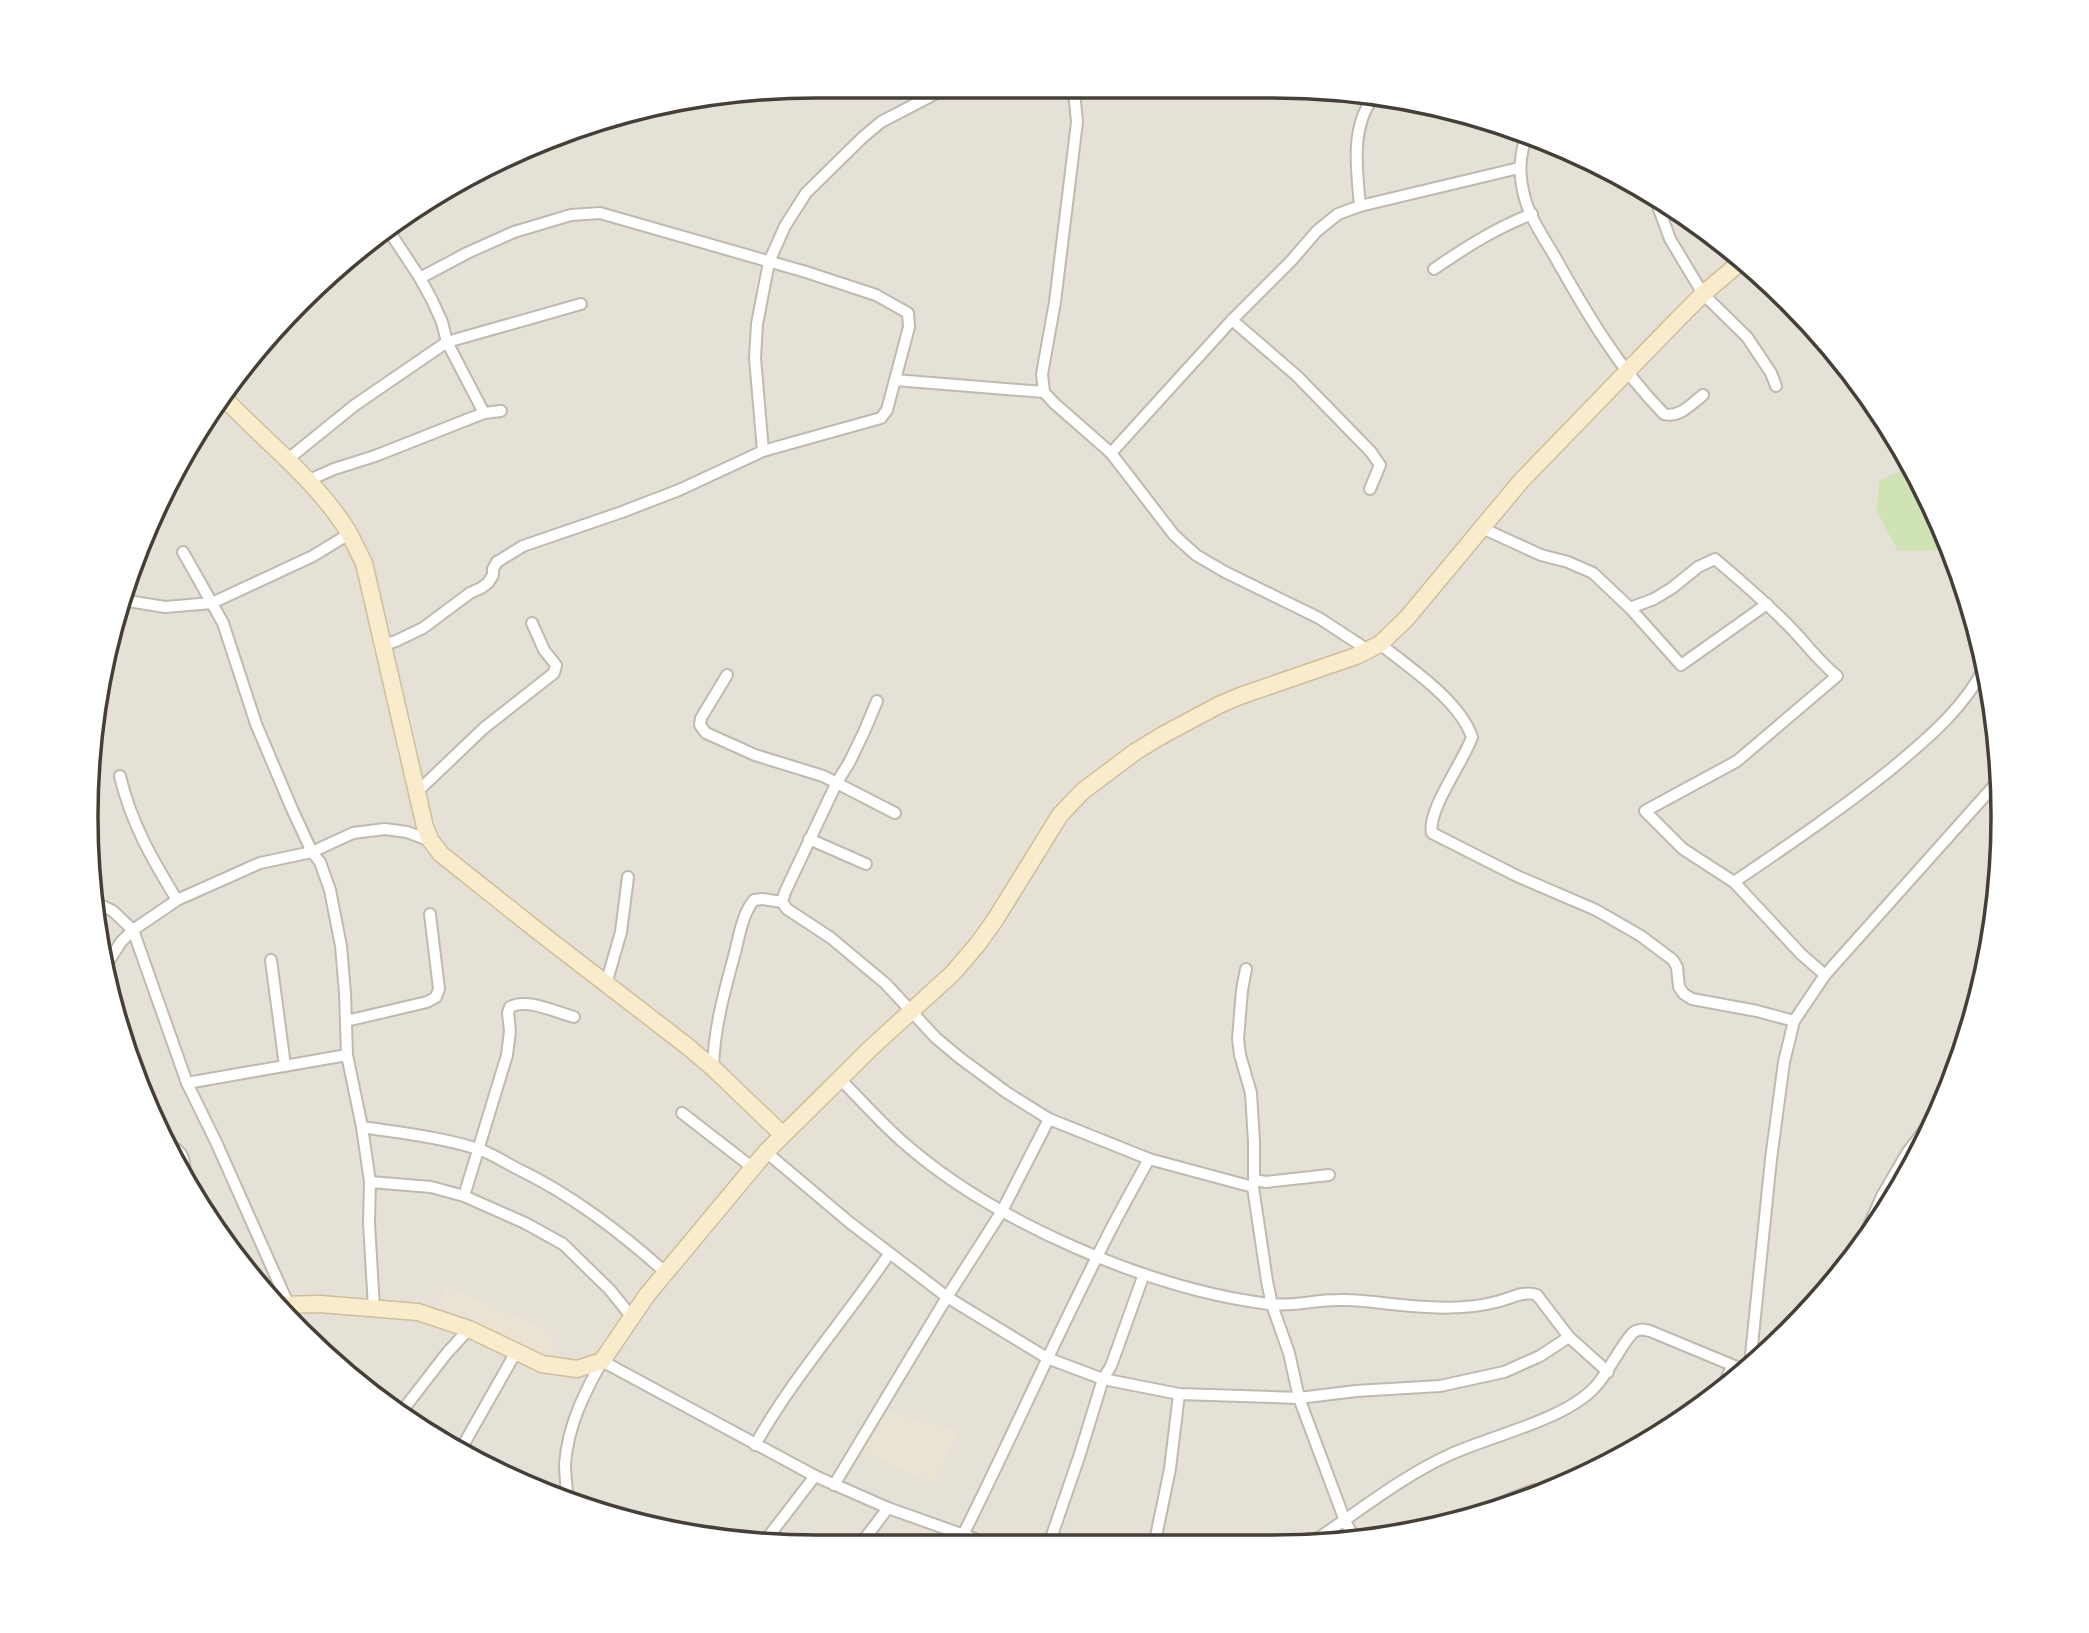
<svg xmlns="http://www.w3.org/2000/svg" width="2089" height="1633" viewBox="0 0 2089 1633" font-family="Overpass,sans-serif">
<rect width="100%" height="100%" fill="#f3efe8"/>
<path fill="#e6e1d7" d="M 817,86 L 1320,87 L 1507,124 L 1596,161 L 1717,237 L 1822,334 L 1880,411 L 1948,537 L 1989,674 L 2003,817 L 1989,959 L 1947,1097 L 1880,1223 L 1789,1333 L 1678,1424 L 1508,1508 L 1367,1541 L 721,1541 L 581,1508 L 411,1424 L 300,1333 L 209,1222 L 124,1051 L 100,959 L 86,817 L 111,628 L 183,451 L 300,300 L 451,184 L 627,111 Z"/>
<g fill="#eae3d4">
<path d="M 445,1287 L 551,1331 L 555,1349 L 541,1355 L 436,1307 Z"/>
<path d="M 884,1411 L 959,1431 L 935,1483 L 859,1450 Z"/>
</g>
<path fill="#d0e3b5" d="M 1910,466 L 1948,537 L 1952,550 L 1898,551 L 1877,512 L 1879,481 Z"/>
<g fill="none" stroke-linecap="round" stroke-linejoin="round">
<g stroke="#c0b9af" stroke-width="14">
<g id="street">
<path d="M 1071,87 L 1074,91 L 1077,122 L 1055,302 L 1042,374 L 1044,392 L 1054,403 L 1111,453 L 1174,535 L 1196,555 L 1225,572 L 1319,618 L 1368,650"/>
<path d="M 1527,132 C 1520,156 1518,171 1524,195 C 1529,217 1544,238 1555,257 C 1587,314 1618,367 1664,414 C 1680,418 1691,404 1703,395"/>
<path d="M 1655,198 L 1670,239 L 1703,294 L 1747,337 L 1771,373 L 1776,386"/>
<path d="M 1360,206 C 1357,171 1350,128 1373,98"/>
<path d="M 389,231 L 420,278 L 432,300 L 442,322 L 447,342 L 484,413"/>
<path d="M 1434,269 C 1466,247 1496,228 1532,214"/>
<path d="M 1232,320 L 1297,376 L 1371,452 L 1380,465 L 1370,489"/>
<path d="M 895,380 L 1044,392"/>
<path d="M 763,451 L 755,358 L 757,324 L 769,262 L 785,226 L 806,193 L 863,137 L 881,122 L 950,86"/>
<path d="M 1111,453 L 1232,320 L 1291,261 L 1317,231 L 1338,214 L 1360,206 L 1519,168"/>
<path d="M 287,460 L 355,405 L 447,342 L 581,304"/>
<path d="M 309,480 L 334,469 L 375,456 L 484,413 L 501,411"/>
<path d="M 1482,528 L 1541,555 L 1568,562 L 1593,573 L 1630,608 L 1681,665 L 1767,604"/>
<path d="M 183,552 L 223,623 L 256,724 L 292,809 L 312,852 L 320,862 L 330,890 L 341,946 L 345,993 L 347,1055 L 362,1127 L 370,1182 L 369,1223 L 374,1308"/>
<path d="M 122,600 L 165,607 L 212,603 L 313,556 L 349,534"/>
<path d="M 1630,608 L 1654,599 L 1672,588 L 1698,567 L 1715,559 C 1740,580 1765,602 1788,625 C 1805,642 1818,661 1837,676 L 1737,761 L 1645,811 L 1683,849 L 1734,882 L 1801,954 L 1825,975"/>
<path d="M 1380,644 C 1410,668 1459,700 1472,737 C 1464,761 1427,810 1432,833 L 1517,876 L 1596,910 L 1641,936 L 1673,960 L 1677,967 L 1679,987 L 1684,994 L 1692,999 L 1757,1011 L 1794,1021"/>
<path d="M 383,645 L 396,641 L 423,628 L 470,593 L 481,588 L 488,583 L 493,575 L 493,569 L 497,562 L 523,546 L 622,512 L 679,490 L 763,451 L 881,418 L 887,410 L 909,327 L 908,313 L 876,295 L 806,272 L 600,213 L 571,215 L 514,232 L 467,253 L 420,278"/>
<path d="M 727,675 L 701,718 L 700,725 L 706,733 L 755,755 L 823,776 L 895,813"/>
<path d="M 877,701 L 864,732 L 849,763 L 837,782 L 785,892 L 782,902 L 787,909 L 831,938 L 886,984 L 936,1038 L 960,1058 L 1006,1092 L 1049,1119 L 1149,1159 L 1253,1187"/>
<path d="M 120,776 C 131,823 152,859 177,900"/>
<path d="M 417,792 L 484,728 L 554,673 L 556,665 L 544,650 L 532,623"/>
<path d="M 809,839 L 866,864"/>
<path d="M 1734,882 C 1787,846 1840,810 1890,770 C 1926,740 1966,707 1986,664"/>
<path d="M 94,902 L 113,911 L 133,930 L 187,1083 L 216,1142 L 302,1335"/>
<path d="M 271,960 L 285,1066"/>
<path d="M 1246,969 L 1242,990 L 1238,1039 L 1240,1055 L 1251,1093 L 1254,1142 L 1254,1180"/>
<path d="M 103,970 L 121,942 L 133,930 L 177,900 L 260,863 L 312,852 L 353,833 L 385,829 L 407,832 L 431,841"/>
<path d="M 606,984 L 621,932 L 628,877"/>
<path d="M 346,1021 L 427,1002 L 436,997 L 439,989 L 430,914"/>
<path d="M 713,1068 C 714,1029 724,993 734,956 C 739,938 742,914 754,900 L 762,899 L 782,902"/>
<path d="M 840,1079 C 861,1100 881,1123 904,1143 C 994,1222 1149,1289 1269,1304 C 1291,1307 1315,1300 1338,1300 C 1359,1299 1380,1303 1401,1305 C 1433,1308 1465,1310 1496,1302 C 1510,1299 1523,1290 1537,1295 L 1569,1337 L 1608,1372"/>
<path d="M 187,1083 L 347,1055"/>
<path d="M 682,1113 L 753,1168"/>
<path d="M 362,1127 C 400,1133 441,1137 478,1149 C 491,1153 504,1162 516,1168 C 572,1195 619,1231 665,1272"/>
<path d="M 171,1146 C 185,1153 184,1161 185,1175"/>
<path d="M 766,1152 L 849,1222 L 947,1297 L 1047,1358 L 1103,1379 L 1179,1394 L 1299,1398 L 1356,1391 L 1440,1386 L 1504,1372 L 1540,1356 L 1569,1337"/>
<path d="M 1329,1175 L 1266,1182 L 1254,1180 L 1253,1187 L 1267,1281 L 1272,1305 L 1289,1353 L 1299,1398 L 1345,1521 L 1356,1541"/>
<path d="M 370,1182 L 431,1187 L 464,1196 L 525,1223 L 563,1244 L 610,1290 L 631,1316"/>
<path d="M 464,1196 L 507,1055 L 510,1031 L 508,1013 L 510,1007 C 528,998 555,1012 574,1017"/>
<path d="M 1859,1248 L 1882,1196 L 1907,1153 L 1941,1108"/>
<path d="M 1750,1365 L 1771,1159 L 1784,1062 L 1794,1021 L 1825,975 L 2000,779"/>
<path d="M 1723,1387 L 1732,1366"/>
<path d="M 399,1415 L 447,1353 L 469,1329"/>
<path d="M 755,1445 C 793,1377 846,1318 889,1254"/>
<path d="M 461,1449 L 516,1352"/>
<path d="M 834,1485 L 947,1297 L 1002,1211 L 1049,1119"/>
<path d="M 568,1502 C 567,1490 565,1476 565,1464 C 568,1425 584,1394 602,1361 L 815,1476 L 888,1508 L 981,1541"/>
<path d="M 1474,1516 L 1510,1499 L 1534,1490"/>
<path d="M 963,1535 C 1009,1443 1050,1350 1096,1259 C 1112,1225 1131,1192 1149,1159"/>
<path d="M 765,1541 L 815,1476"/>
<path d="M 863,1541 L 888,1508"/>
<path d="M 1050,1541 L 1079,1457 L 1103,1379 L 1111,1366 L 1144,1274"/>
<path d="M 1155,1541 L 1170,1469 L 1179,1394"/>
<path d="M 1314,1541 C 1358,1512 1401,1477 1449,1455 C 1490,1436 1564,1420 1594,1388 C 1607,1376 1624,1339 1634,1332 C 1640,1328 1644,1330 1650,1331 L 1744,1370"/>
</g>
</g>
<g stroke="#cebf9c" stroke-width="19">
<g id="secondary">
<path d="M 224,398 C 264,440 312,477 344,525 C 352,537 357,550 364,563 L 425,827 L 431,841 L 441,854 L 539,932 L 687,1046 L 713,1068 L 783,1135"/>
<path d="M 277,1305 L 320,1304 L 418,1312 L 469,1329 L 542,1364 L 577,1369 L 602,1361 L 647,1295 L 766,1152 L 872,1047 L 953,973 L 977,945 L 995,920 L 1060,815 L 1083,791 L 1135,752 L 1161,736 L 1219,705 L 1240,696 L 1356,656 L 1380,644 L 1407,618 L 1521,481 L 1679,318 L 1703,294 L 1743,260"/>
</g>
</g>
<use href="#street" stroke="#fff" stroke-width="10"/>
<use href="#secondary" stroke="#faeccb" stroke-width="16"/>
</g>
<path d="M0 0H2089V1633H0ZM816 98H1273A718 718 0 0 1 1991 816V817A718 718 0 0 1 1273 1535H816A718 718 0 0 1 98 817V816A718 718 0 0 1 816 98Z" fill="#fff" fill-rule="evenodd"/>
<path fill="none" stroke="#453f38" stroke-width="3.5" d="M816 98H1273A718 718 0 0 1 1991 816V817A718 718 0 0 1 1273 1535H816A718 718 0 0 1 98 817V816A718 718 0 0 1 816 98Z"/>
</svg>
